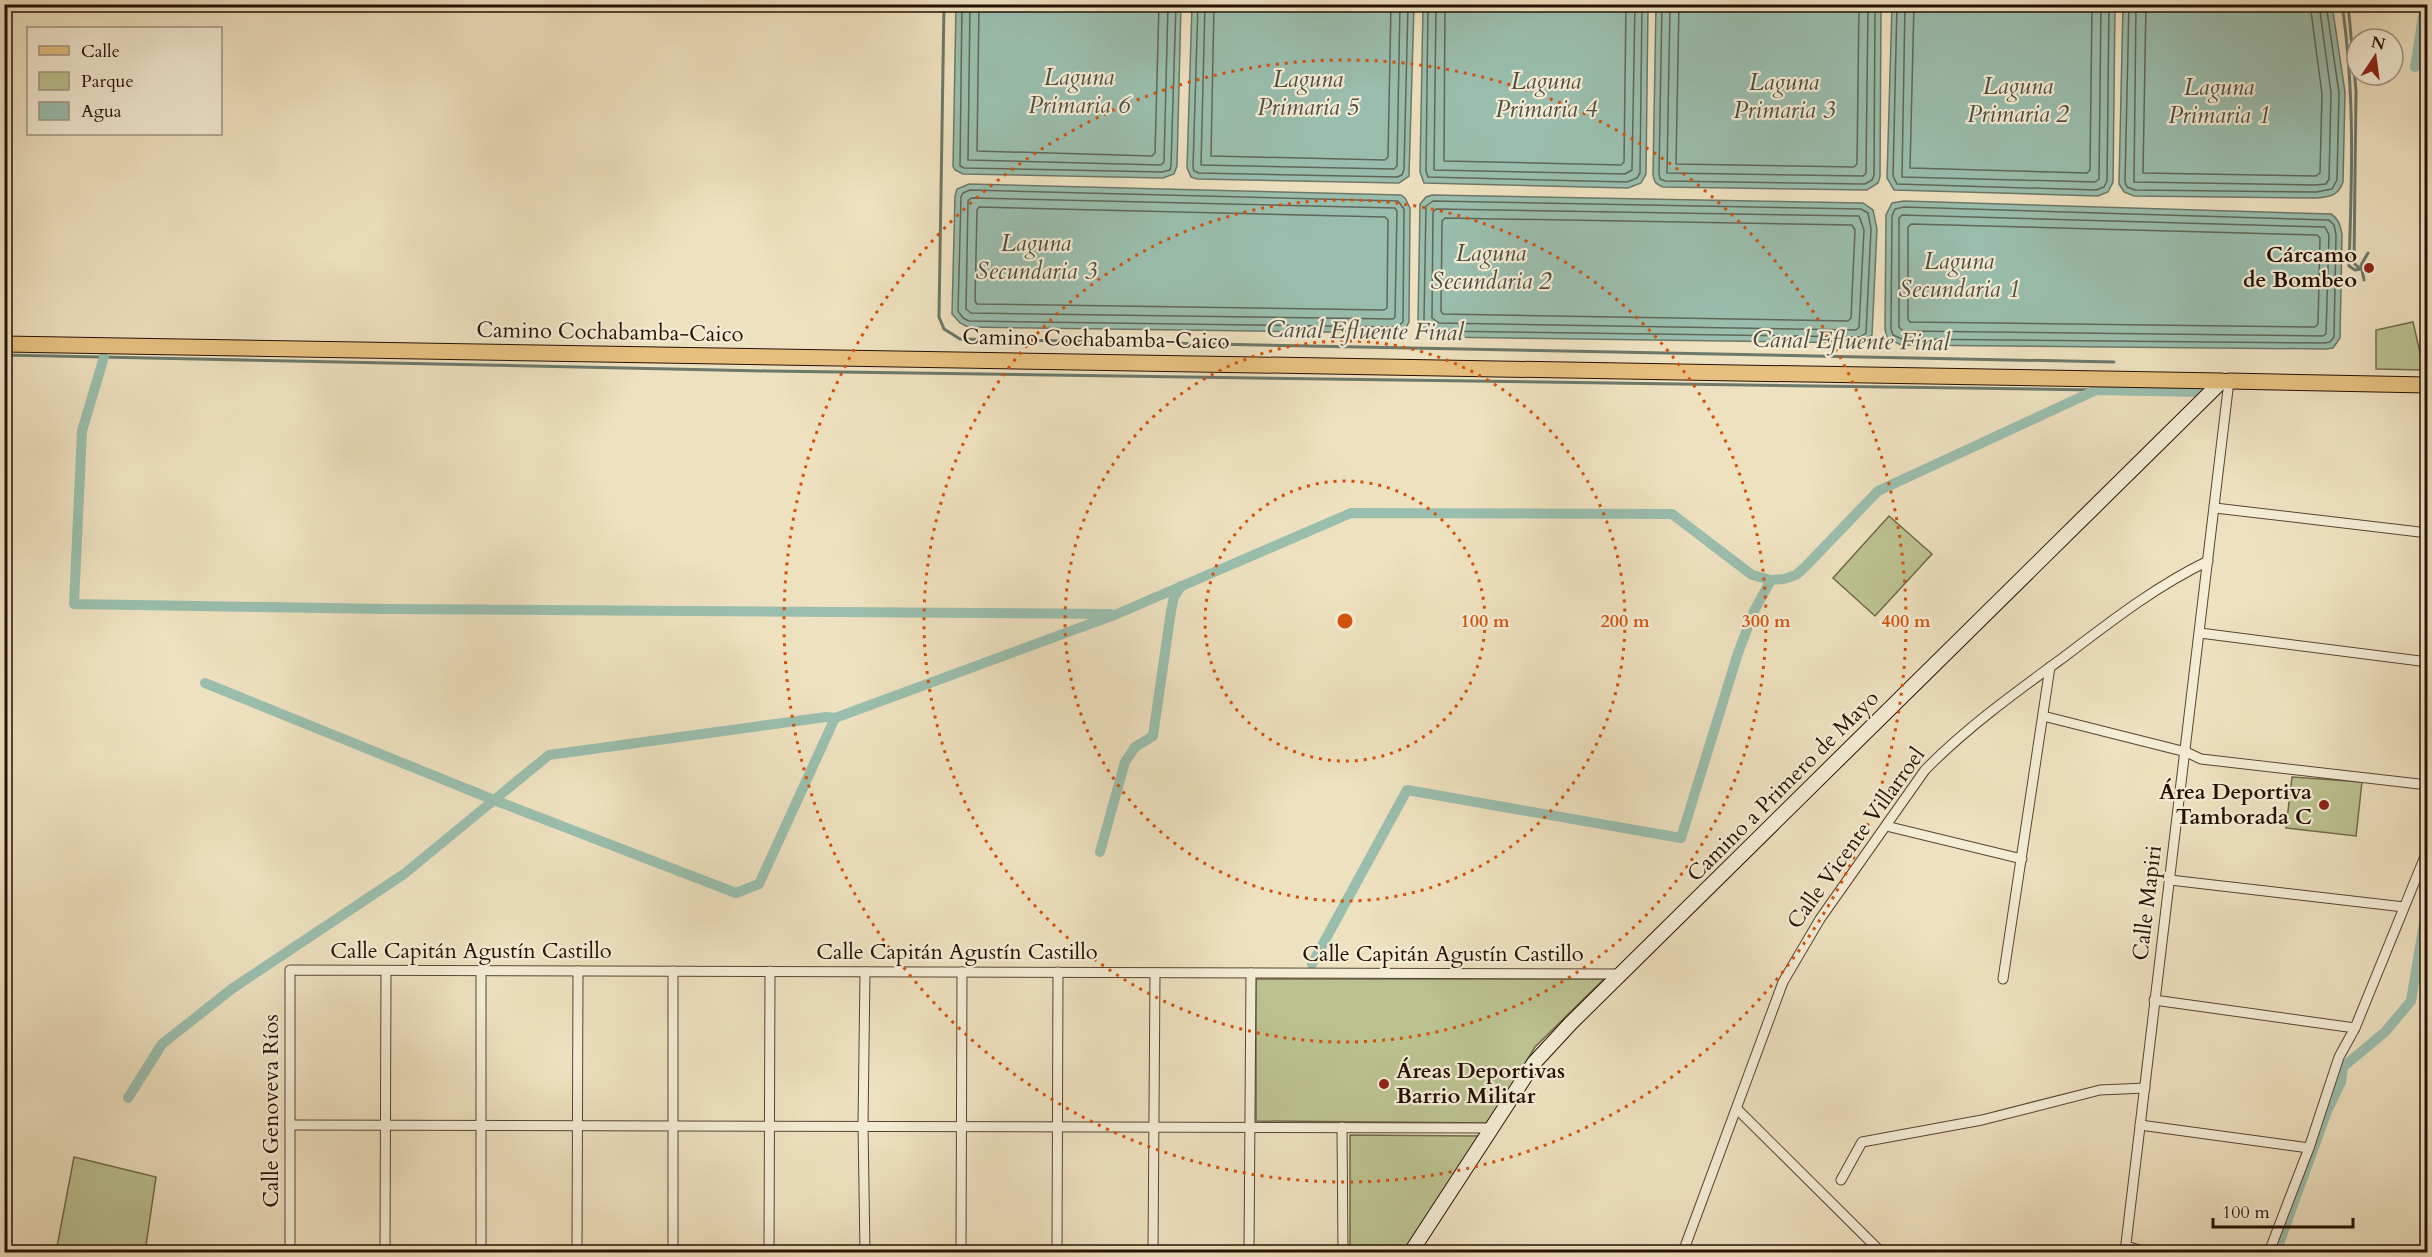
<svg xmlns="http://www.w3.org/2000/svg" width="2432" height="1257" viewBox="0 0 2432 1257" font-family="Cardo,serif">
<rect width="100%" height="100%" fill="#eee1bf"/>
<filter id="stains"><feTurbulence type="fractalNoise" baseFrequency=".00333" numOctaves="4"/><feColorMatrix values="0 0 0 0 .2 0 0 0 0 .09 0 0 0 0 .02 0 0 0 .5 -.17"/></filter>
<radialGradient id="worn" r=".72"><stop offset=".6" stop-color="#630" stop-opacity="0"/><stop offset="1" stop-color="#630" stop-opacity=".3"/></radialGradient>
<g fill="#bbc290" stroke="#70694a" stroke-width="1.5">
<path d="M 2413,322 L 2424,370 L 2376,369 L 2376,330 Z"/>
<path d="M 1889,516 L 1932,554 L 1875,616 L 1833,578 Z"/>
<path d="M 2292,777 L 2362,782 L 2356,836 L 2286,828 Z"/>
<path d="M 1256,979 L 1604,979 L 1535,1047 L 1489,1123 L 1256,1121 Z"/>
<path d="M 1350,1135 L 1479,1136 L 1403,1252 L 1350,1252 Z"/>
<path d="M 74,1157 L 156,1177 L 145,1252 L 56,1252 Z"/>
</g>
<g fill="#9abeae" stroke="#6c786a" stroke-width="1.5">
<path d="M 956,5 L 1181,5 L 1177,166 L 1174,174 L 1163,178 L 963,174 L 955,170 L 953,166 Z"/>
<path d="M 1192,5 L 1414,5 L 1409,176 L 1399,183 L 1197,179 L 1191,177 L 1187,168 Z"/>
<path d="M 1423,5 L 1648,5 L 1646,174 L 1641,183 L 1628,188 L 1424,183 L 1420,172 Z"/>
<path d="M 1656,5 L 1881,5 L 1880,177 L 1878,183 L 1867,190 L 1663,187 C 1655,184 1654,181 1653,174 Z"/>
<path d="M 1892,5 L 2115,5 L 2113,182 L 2108,192 L 2098,196 L 1894,190 L 1887,178 Z"/>
<path d="M 2123,5 L 2332,5 L 2345,92 L 2343,182 C 2338,196 2330,197 2316,198 L 2134,196 L 2124,192 L 2119,184 Z"/>
<path d="M 969,184 L 1401,195 L 1405,198 L 1410,208 L 1409,322 L 1404,331 L 1399,333 L 968,327 L 960,323 L 952,314 L 955,196 L 957,189 Z"/>
<path d="M 1432,195 L 1863,203 L 1873,210 L 1877,229 L 1872,335 L 1862,343 L 1437,337 C 1428,334 1421,332 1418,321 L 1420,204 L 1426,197 Z"/>
<path d="M 1904,201 L 2331,214 C 2339,219 2340,225 2342,234 L 2340,338 L 2333,348 L 2326,349 L 1901,345 L 1887,338 L 1885,329 L 1886,215 L 1892,203 Z"/>
</g>
<g fill="none" stroke-linecap="round" stroke-linejoin="round">
<g stroke="#606758" stroke-width="1.5">
<path d="M 962,4 L 960,166 L 964,168 L 1162,172 L 1170,170 L 1171,165 L 1176,4"/>
<path d="M 970,4 L 968,160 L 1161,165 L 1164,162 L 1168,4"/>
<path d="M 979,4 L 977,151 L 1152,156 L 1155,153 L 1159,4"/>
<path d="M 1198,4 L 1193,167 L 1194,171 L 1199,173 L 1397,177 L 1402,175 L 1404,169 L 1408,4"/>
<path d="M 1205,4 L 1201,165 L 1394,169 L 1397,166 L 1400,4"/>
<path d="M 1214,4 L 1211,156 L 1385,160 L 1388,157 L 1391,4"/>
<path d="M 1428,4 L 1426,171 L 1428,177 L 1627,182 L 1637,178 L 1640,173 L 1642,4"/>
<path d="M 1436,4 L 1434,170 L 1625,174 L 1632,170 L 1635,4"/>
<path d="M 1445,4 L 1444,161 L 1621,165 L 1624,162 L 1626,4"/>
<path d="M 1662,4 L 1659,173 L 1660,179 L 1665,181 L 1865,184 L 1872,180 L 1874,175 L 1875,4"/>
<path d="M 1670,4 L 1667,173 L 1863,176 L 1866,173 L 1868,4"/>
<path d="M 1679,4 L 1676,164 L 1854,167 L 1857,164 L 1859,4"/>
<path d="M 1897,4 L 1893,176 L 1897,184 L 2096,190 L 2104,187 L 2107,181 L 2109,4"/>
<path d="M 1905,4 L 1902,177 L 2095,182 L 2099,179 L 2101,4"/>
<path d="M 1914,4 L 1910,168 L 2087,173 L 2090,170 L 2092,4"/>
<path d="M 2129,4 L 2125,182 L 2127,187 L 2135,190 L 2316,192 L 2332,189 L 2337,180 L 2339,93 L 2326,4"/>
<path d="M 2136,4 L 2134,182 L 2316,185 L 2326,184 L 2329,179 L 2331,93 L 2319,4"/>
<path d="M 2146,4 L 2143,173 L 2316,176 L 2320,173 L 2322,94 L 2310,4"/>
<path d="M 970,190 L 1398,201 L 1404,209 L 1403,322 L 1397,327 L 969,321 L 963,318 L 958,311 L 961,197 L 963,193 Z"/>
<path d="M 971,198 L 1395,208 L 1397,211 L 1395,317 L 1393,319 L 971,313 L 966,309 L 968,201 Z"/>
<path d="M 1433,201 L 1861,209 L 1868,213 L 1871,229 L 1866,333 L 1860,337 L 1438,331 L 1427,326 L 1424,320 L 1426,206 Z"/>
<path d="M 979,207 L 1385,217 L 1388,220 L 1387,308 L 1384,310 L 977,304 L 975,301 L 977,210 Z"/>
<path d="M 1904,207 L 2329,220 L 2334,225 L 2336,235 L 2334,337 L 2330,342 L 2325,343 L 1902,339 L 1893,335 L 1891,329 L 1892,216 L 1895,209 Z"/>
<path d="M 1436,209 L 1859,216 L 1864,230 L 1859,327 L 1856,330 L 1439,323 L 1432,318 L 1433,212 Z"/>
<path d="M 1902,215 L 2325,227 L 2329,235 L 2326,334 L 2323,336 L 1903,331 L 1899,327 L 1899,218 Z"/>
<path d="M 1445,218 L 1852,225 L 1855,230 L 1851,318 L 1848,321 L 1443,314 L 1441,311 L 1442,221 Z"/>
<path d="M 1911,224 L 2317,235 L 2320,238 L 2318,324 L 2315,327 L 1910,322 L 1908,319 L 1908,227 Z"/>
</g>
<g stroke="#6c786a" stroke-width="3">
<path d="M 944,4 L 939,317 L 944,329 L 960,339 L 2114,362"/>
<path d="M 2342,4 C 2355,92 2352,178 2349,266 L 2355,270 L 2360,269"/>
<path d="M 2348,4 L 2356,91 L 2354,263 L 2359,268"/>
<path d="M 2364,280 L 2361,265 L 2368,253"/>
<path d="M 4,355 L 769,371 L 2096,390"/>
</g>
<g stroke="#9abeae" stroke-width="10">
<path d="M 2415,67 L 2425,4"/>
<path d="M 104,357 L 82,431 L 74,604 L 387,609 L 1111,614"/>
<path d="M 205,683 L 494,800 L 549,755 L 826,717 L 835,718 L 1117,614 L 1351,513 L 1672,514 L 1752,575 L 1771,580 L 1784,579 L 1796,575 L 1805,567 L 1878,491 L 2096,390 L 2199,392"/>
<path d="M 1100,852 L 1125,762 L 1135,747 L 1153,736 L 1171,611 L 1174,597 L 1181,586"/>
<path d="M 1312,964 L 1407,790 L 1681,838 L 1738,653 L 1754,611 L 1771,580"/>
<path d="M 128,1098 L 162,1044 L 233,988 L 404,874 L 494,800 L 736,893 L 759,884 L 835,718"/>
<path d="M 2276,1252 L 2327,1111 L 2341,1082 L 2343,1067 L 2385,1032 L 2411,1001 L 2428,899"/>
</g>
<g stroke="#584432" stroke-width="11">
<g id="street">
<path d="M 2215,508 L 2428,533"/>
<path d="M 2200,633 L 2428,662"/>
<path d="M 2043,716 L 2186,752 L 2201,759 L 2428,785"/>
<path d="M 1886,826 L 2022,859"/>
<path d="M 2170,880 L 2404,907"/>
<path d="M 2003,979 L 2050,667"/>
<path d="M 2154,1000 L 2355,1028"/>
<path d="M 1737,1109 L 1881,1252"/>
<path d="M 290,1125 L 1492,1128"/>
<path d="M 2140,1125 L 2309,1148"/>
<path d="M 1342,1127 L 1343,1252"/>
<path d="M 1841,1180 L 1862,1142 L 1982,1120 L 2100,1090 L 2145,1088"/>
<path d="M 2126,1246 L 2146,1252"/>
<path d="M 290,1252 L 290,970 L 1623,974"/>
<path d="M 385,1252 L 386,971"/>
<path d="M 481,1252 L 481,971"/>
<path d="M 577,1252 L 578,971"/>
<path d="M 673,1252 L 673,971"/>
<path d="M 769,1252 L 770,971"/>
<path d="M 865,1252 L 863,1125 L 865,972"/>
<path d="M 961,1252 L 962,972"/>
<path d="M 1057,1252 L 1058,972"/>
<path d="M 1153,1252 L 1155,973"/>
<path d="M 1249,1252 L 1251,973"/>
<path d="M 1683,1252 L 1783,982 L 1820,919 L 1925,770 C 1966,728 2016,692 2064,657 C 2110,622 2156,586 2208,561"/>
<path d="M 2125,1252 L 2229,381"/>
<path d="M 2269,1252 L 2309,1148 L 2339,1057 L 2355,1028 L 2428,849"/>
</g>
</g>
<g stroke="#261003" stroke-width="16">
<path id="secondary" d="M 1411,1252 L 1534,1063 L 1571,1023 L 2222,381 L 2229,381"/>
</g>
<g stroke="#261003" stroke-width="17">
<g id="primary">
<path d="M 4,344 L 2222,381"/>
<path d="M 2229,381 L 2428,385"/>
</g>
</g>
<use href="#street" stroke="#f4ecd5" stroke-width="9"/>
<use href="#secondary" stroke="#f4ecd5" stroke-width="14"/>
<use href="#primary" stroke="#e7c080" stroke-width="15"/>
</g>
<g fill="none" stroke="#d5520b" stroke-width="3" stroke-dasharray="3 6">
<circle cx="1345" cy="621" r="140"/>
<circle cx="1345" cy="621" r="280"/>
<circle cx="1345" cy="621" r="421"/>
<circle cx="1345" cy="621" r="561"/>
</g>
<g fill="#8f2418" stroke="#f4ecd5" stroke-width="2">
<circle cx="2369" cy="268" r="6"/>
<circle cx="2324" cy="805" r="6"/>
<circle cx="1384" cy="1084" r="6"/>
</g>
<g text-anchor="middle" dominant-baseline="central" stroke-width="4.5" stroke-linejoin="round" paint-order="stroke">
<g font-size="22" font-weight="bold" fill="#261003" stroke="#f4ecd5" text-anchor="end">
<text x="2357" y="255">Cárcamo<tspan x="2357" dy="25">de Bombeo</tspan></text>
<text x="2312" y="792">Área Deportiva<tspan x="2312" dy="25">Tamborada C</tspan></text>
<text x="1396" y="1071" text-anchor="start">Áreas Deportivas<tspan x="1396" dy="25">Barrio Militar</tspan></text>
</g>
<g font-size="22" fill="#261003" stroke="#f4ecd5">
<text transform="translate(610 332) rotate(1)">Camino Cochabamba-Caico</text>
<text transform="translate(1096 339) rotate(1)">Camino Cochabamba-Caico</text>
<text transform="translate(1783 786) rotate(-45)">Camino a Primero de Mayo</text>
<text transform="translate(1856 838) rotate(-54)">Calle Vicente Villarroel</text>
<text transform="translate(2147 903) rotate(-83)">Calle Mapiri</text>
<text x="471" y="951">Calle Capitán Agustín Castillo</text>
<text x="957" y="952">Calle Capitán Agustín Castillo</text>
<text x="1443" y="954">Calle Capitán Agustín Castillo</text>
<text transform="translate(271 1111) rotate(-90)">Calle Genoveva Ríos</text>
</g>
<g font-size="24" font-style="italic" fill="#4f4d3f" stroke="#f4ecd5">
<text x="1079" y="77">Laguna<tspan x="1079" dy="28">Primaria 6</tspan></text>
<text x="1308" y="79">Laguna<tspan x="1308" dy="28">Primaria 5</tspan></text>
<text x="1546" y="81">Laguna<tspan x="1546" dy="28">Primaria 4</tspan></text>
<text x="1784" y="82">Laguna<tspan x="1784" dy="28">Primaria 3</tspan></text>
<text x="2018" y="86">Laguna<tspan x="2018" dy="28">Primaria 2</tspan></text>
<text x="2219" y="87">Laguna<tspan x="2219" dy="28">Primaria 1</tspan></text>
<text x="1036" y="243">Laguna<tspan x="1036" dy="28">Secundaria 3</tspan></text>
<text x="1491" y="253">Laguna<tspan x="1491" dy="28">Secundaria 2</tspan></text>
<text x="1959" y="261">Laguna<tspan x="1959" dy="28">Secundaria 1</tspan></text>
<text transform="translate(1365 331) rotate(1)">Canal Efluente Final</text>
<text transform="translate(1851 341) rotate(1)">Canal Efluente Final</text>
</g>
</g>
<circle cx="1345" cy="621" r="9" fill="#d5520b" stroke="#f4ecd5" stroke-width="3"/>
<g font-size="18" text-anchor="middle" font-weight="bold" fill="#d5520b" stroke="#f4ecd5" stroke-width="4.5" stroke-linejoin="round" paint-order="stroke">
<text x="1485" y="627">100 m</text>
<text x="1625" y="627">200 m</text>
<text x="1766" y="627">300 m</text>
<text x="1906" y="627">400 m</text>
</g>
<rect width="2432" height="1257" fill="none" stroke="#eee1bf" stroke-width="24"/>
<rect x="6" y="6" width="2420" height="1245" fill="none" stroke="#261003" stroke-width="3"/>
<rect x="12" y="12" width="2408" height="1233" fill="none" stroke="#261003" stroke-width="1.5"/>
<rect x="27" y="27" width="195" height="108" fill="#f4ecd5" stroke="#a29481" stroke-width="1.5"/>
<rect x="39" y="46" width="30" height="9" fill="#e7c080" stroke="#a29481" stroke-width="1.5"/>
<text x="81" y="57" font-size="18" fill="#261003">Calle</text>
<rect x="39" y="72" width="30" height="18" fill="#bbc290" stroke="#a29481" stroke-width="1.5"/>
<text x="81" y="87" font-size="18" fill="#261003">Parque</text>
<rect x="39" y="102" width="30" height="18" fill="#9abeae" stroke="#a29481" stroke-width="1.5"/>
<text x="81" y="117" font-size="18" fill="#261003">Agua</text>
<g transform="translate(2375 57) rotate(13)"><circle r="28" fill="#f4ecd5" stroke="#a29481" stroke-width="1.5"/>
<path d="M0-4.5L10 22L0 15L-10 22Z" fill="#8f2418"/>
<text y="-9" font-size="16" font-weight="bold" text-anchor="middle" fill="#261003">N</text>
</g>
<path d="M2213 1218v9h140v-9" fill="none" stroke="#261003" stroke-width="3"/>
<text x="2222" y="1218" font-size="18" fill="#261003" stroke="#f4ecd5" stroke-width="4.5" paint-order="stroke">100 m</text>
<rect width="100%" height="100%" filter="url(#stains)"/>
<rect width="100%" height="100%" fill="url(#worn)"/>
</svg>
